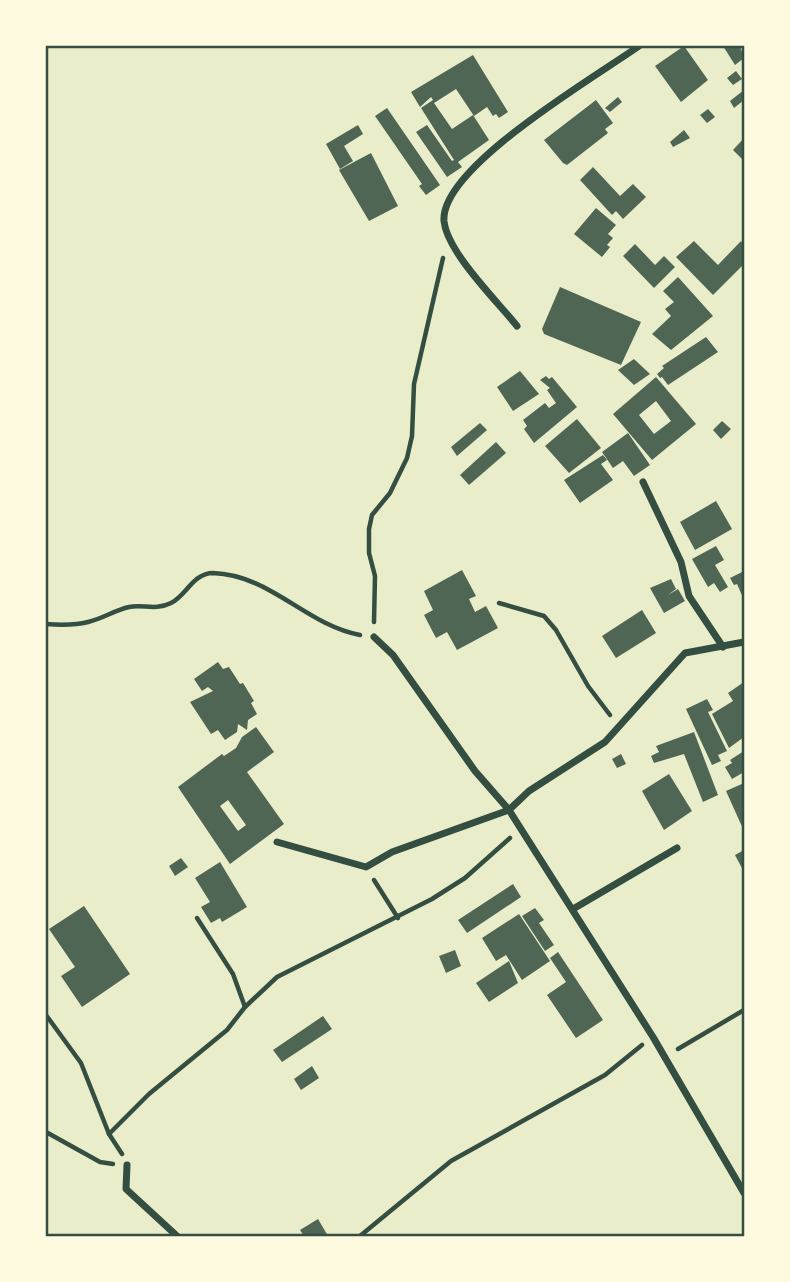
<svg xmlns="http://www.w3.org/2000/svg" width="790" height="1282" viewBox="0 0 790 1282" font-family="Montserrat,sans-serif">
<rect width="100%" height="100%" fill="#e9edc9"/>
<g fill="#4f6655" fill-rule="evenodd">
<path d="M 684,46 L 708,80 L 681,102 L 655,66 Z"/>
<path d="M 723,46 L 740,46 L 744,58 L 735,65 Z"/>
<path d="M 473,55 L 508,112 L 499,118 L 496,114 L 493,116 L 487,107 L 474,116 L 456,89 L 434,103 L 452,129 L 473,115 L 489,140 L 458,162 L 462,167 L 447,177 L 416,132 L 427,125 L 452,161 L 454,160 L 421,108 L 433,100 L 431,97 L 420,107 L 411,92 Z"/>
<path d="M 736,71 L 742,79 L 733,85 L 727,78 Z"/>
<path d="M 744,90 L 744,100 L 734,108 L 730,101 Z"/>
<path d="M 618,97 L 622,102 L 610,112 L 605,108 Z"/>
<path d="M 596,100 L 613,123 L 605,129 L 608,133 L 567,165 L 563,163 L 544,140 Z"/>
<path d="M 387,108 L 440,185 L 426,195 L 419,186 L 422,184 L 375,116 Z"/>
<path d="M 708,109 L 715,117 L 707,123 L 700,115 Z"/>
<path d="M 358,125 L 363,134 L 344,146 L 353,161 L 340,169 L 326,144 Z"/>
<path d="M 684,130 L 690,138 L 673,147 L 670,142 Z"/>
<path d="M 744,138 L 744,161 L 733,150 Z"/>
<path d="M 371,153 L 398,206 L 369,221 L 339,170 Z"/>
<path d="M 593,167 L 620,196 L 633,184 L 646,197 L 623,219 L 616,211 L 612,215 L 580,180 Z"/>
<path d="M 596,208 L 616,225 L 608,234 L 613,238 L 607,245 L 610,247 L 602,257 L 574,234 Z"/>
<path d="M 694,241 L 718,265 L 741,241 L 744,245 L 744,264 L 713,295 L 676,257 Z"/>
<path d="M 635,244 L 655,265 L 664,256 L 675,267 L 654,288 L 623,256 Z"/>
<path d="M 678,277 L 713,316 L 671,350 L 652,334 L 671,316 L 665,309 L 674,302 L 663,291 Z"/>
<path d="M 560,287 L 641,322 L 621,365 L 544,334 L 542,329 Z"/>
<path d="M 706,337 L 718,352 L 668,385 L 662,377 L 660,378 L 657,374 L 664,368 L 662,366 Z"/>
<path d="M 634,359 L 650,374 L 634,385 L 618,370 Z"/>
<path d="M 520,371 L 539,394 L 513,411 L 497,387 Z"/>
<path d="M 546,376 L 549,379 L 552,377 L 577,407 L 534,443 L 524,429 L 527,426 L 523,420 L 545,403 L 549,408 L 556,403 L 547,390 L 550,388 L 540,380 Z"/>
<path d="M 656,377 L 696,424 L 652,460 L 613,414 ZM 656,401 L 671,421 L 654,434 L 639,415 Z"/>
<path d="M 577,419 L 601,448 L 569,473 L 545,446 Z"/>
<path d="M 722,421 L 731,429 L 721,439 L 713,430 Z"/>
<path d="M 480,423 L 487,430 L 457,456 L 451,447 Z"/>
<path d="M 628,433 L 650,465 L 634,476 L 623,461 L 613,468 L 602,452 Z"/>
<path d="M 496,442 L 506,453 L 469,485 L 460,475 Z"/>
<path d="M 603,455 L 607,460 L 601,464 L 613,480 L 580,503 L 564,480 Z"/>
<path d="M 716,501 L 732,529 L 695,550 L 680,522 Z"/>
<path d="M 716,546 L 724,560 L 715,565 L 728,587 L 720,592 L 714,583 L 708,587 L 692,559 Z"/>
<path d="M 462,570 L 476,596 L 469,599 L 475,612 L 486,606 L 498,628 L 457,650 L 447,632 L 436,638 L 424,615 L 433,610 L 424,591 Z"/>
<path d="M 744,571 L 744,600 L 737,584 L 734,585 L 730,578 Z"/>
<path d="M 671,579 L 676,589 L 668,595 L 678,589 L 685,601 L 664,613 L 650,588 Z"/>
<path d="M 642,610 L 656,633 L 616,658 L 602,636 Z"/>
<path d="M 218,662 L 223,669 L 229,667 L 240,684 L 243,683 L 254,701 L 251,703 L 257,714 L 248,720 L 247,730 L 238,724 L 237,732 L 225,740 L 218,730 L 211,734 L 190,702 L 213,691 L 208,687 L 202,691 L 194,679 Z"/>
<path d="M 744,682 L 744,737 L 729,748 L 712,714 L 733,701 L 728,693 Z"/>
<path d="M 707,699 L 713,710 L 708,712 L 727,751 L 718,755 L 721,761 L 712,765 L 686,709 Z"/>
<path d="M 256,727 L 274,752 L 247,772 L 284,824 L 230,864 L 178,787 L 222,754 L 224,756 L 236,748 L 242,737 ZM 228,800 L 246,825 L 238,831 L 220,806 Z"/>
<path d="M 694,732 L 718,795 L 703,802 L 684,754 L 654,763 L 651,756 L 659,752 L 656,746 Z"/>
<path d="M 744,751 L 744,772 L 732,779 L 725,767 L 732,763 L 730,760 Z"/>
<path d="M 621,754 L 626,764 L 617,768 L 612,759 Z"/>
<path d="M 669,774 L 692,811 L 664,830 L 642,791 Z"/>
<path d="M 744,783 L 744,831 L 726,791 Z"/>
<path d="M 744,850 L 744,872 L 735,855 Z"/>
<path d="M 181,858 L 188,867 L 175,876 L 169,866 Z"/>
<path d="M 220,862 L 247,907 L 222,922 L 220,918 L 211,923 L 201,907 L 210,902 L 195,878 Z"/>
<path d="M 513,884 L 521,897 L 467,933 L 458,920 Z"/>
<path d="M 84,906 L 130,974 L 82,1007 L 61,976 L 75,967 L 49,929 Z"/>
<path d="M 535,908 L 544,920 L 539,923 L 554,945 L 545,951 L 522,916 Z"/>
<path d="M 519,914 L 550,961 L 522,980 L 506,955 L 496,961 L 482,938 Z"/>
<path d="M 455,950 L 461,966 L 446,973 L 439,956 Z"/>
<path d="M 558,952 L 603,1020 L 576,1038 L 547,995 L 566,982 L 550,958 Z"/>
<path d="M 509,961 L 518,983 L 489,1002 L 476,983 Z"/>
<path d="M 323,1016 L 332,1029 L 282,1062 L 273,1050 Z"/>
<path d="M 312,1066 L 319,1078 L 301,1090 L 294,1079 Z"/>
<path d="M 318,1219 L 328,1236 L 304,1236 L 300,1230 Z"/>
</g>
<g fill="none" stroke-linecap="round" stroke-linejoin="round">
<g stroke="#344e41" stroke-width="4.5">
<path d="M 499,603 L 544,616 L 556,630 L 588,686 L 610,715"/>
<path d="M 374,622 L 375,576 L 369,553 L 369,529 L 372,515 L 390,493 L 407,458 L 412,436 L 414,384 L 443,258"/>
<path d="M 46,624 C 59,625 76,625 88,622 C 102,619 115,610 129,607 C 143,604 155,611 171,603 C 186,596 193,573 213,573 C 271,575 306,625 360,635"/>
<path d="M 374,880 L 398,918"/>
<path d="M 197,918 L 233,974 L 245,1007"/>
<path d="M 46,1015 L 81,1063 L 109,1134 L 122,1154"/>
<path d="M 678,1049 L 744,1010"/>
<path d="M 46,1132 L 100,1162 L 113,1164"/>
<path d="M 109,1134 L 149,1094 L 227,1030 L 245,1007 L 277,977 L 432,899 L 465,878 L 510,838"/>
<path d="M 360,1236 L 451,1161 L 605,1075 L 642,1045"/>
</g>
<g stroke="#344e41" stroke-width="7">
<path d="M 517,326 C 497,301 447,252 444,221 C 440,167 597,76 639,46"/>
<path d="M 643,482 L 681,562 L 689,596 L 723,647"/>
<path d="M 744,642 L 685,653 L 605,742 L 529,791 L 509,810 L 653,1037 L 744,1193"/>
<path d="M 277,842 L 366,867 L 392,852 L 509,810 L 475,771 L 393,655 L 374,637"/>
<path d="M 573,909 L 677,848"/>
<path d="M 127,1165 L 126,1189 L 177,1236"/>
</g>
</g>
<rect width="790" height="1282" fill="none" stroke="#fefae0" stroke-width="94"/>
<rect x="47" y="47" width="696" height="1188" fill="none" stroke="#344e41" stroke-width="2.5"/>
</svg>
